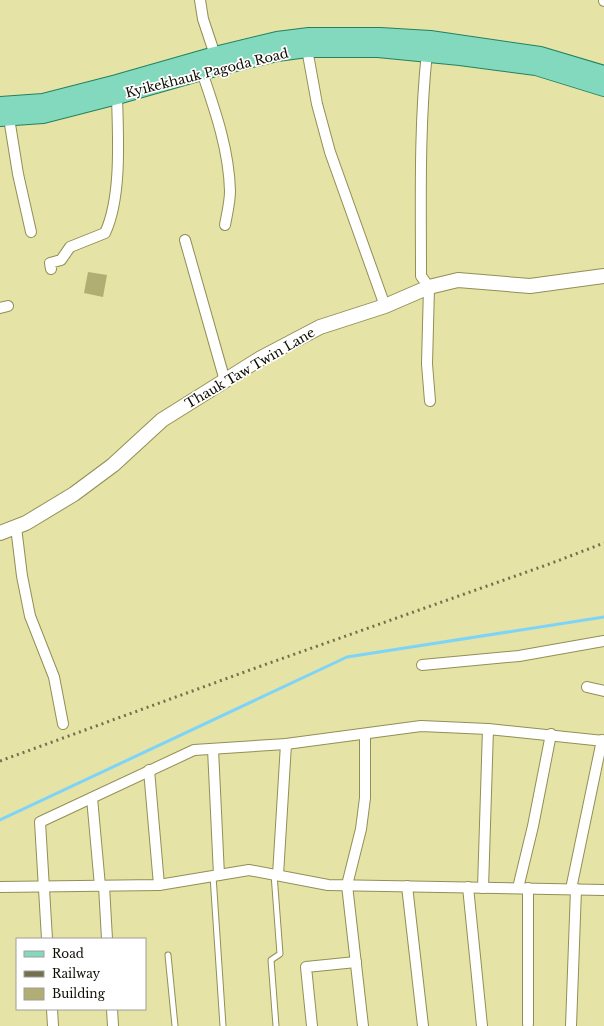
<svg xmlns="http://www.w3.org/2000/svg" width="604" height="1026" viewBox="0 0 604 1026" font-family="'Libre Baskerville',serif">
<rect width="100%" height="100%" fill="#e5e3a5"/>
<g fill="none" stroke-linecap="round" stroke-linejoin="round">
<path stroke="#7ed4f8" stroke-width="3" d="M 0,820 L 347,657 L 604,617"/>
</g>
<path fill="#b0ae73" d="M 88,272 L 107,275 L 103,297 L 84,293 Z"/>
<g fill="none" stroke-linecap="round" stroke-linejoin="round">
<g stroke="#928f55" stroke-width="7">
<g id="lane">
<path d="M 274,874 L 280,954 L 271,960 L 276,1026"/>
<path d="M 213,876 L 223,1026"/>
<path d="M 168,955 L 175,1026"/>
</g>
</g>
<g stroke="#928f55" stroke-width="12">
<g id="street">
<path d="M 200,0 L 203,19 L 215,55"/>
<path d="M 604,0 L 604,1"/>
<path d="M 307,49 L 317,104 L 330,152 L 385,306"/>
<path d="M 427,52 C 419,127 421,201 421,276 L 429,287 L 427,364 L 430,401"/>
<path d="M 202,72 C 215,110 229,150 230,191 C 230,202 227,214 225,225"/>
<path d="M 9,118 L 18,174 L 31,232"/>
<path d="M 185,240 L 225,381"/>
<path d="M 51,269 L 50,263 L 61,260 L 70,247 L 105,233 C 122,197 118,136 117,96"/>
<path d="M 0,308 L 8,306"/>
<path d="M 16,527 L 22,576 L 30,616 L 54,677 L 63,724"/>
<path d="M 422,665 L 519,656 L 604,641"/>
<path d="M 587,687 L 604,691"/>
<path d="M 213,749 L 219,875"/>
<path d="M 149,770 L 159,885"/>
<path d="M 92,798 L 100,886"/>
<path d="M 278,875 L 286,744"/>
<path d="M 104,886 L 107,939"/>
<path d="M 407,886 L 423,1026"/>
<path d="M 0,887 L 159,885 L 249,870 L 328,885 L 604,890"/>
<path d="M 468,887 L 482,1026"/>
<path d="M 483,888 L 488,729"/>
<path d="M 518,888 L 533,826 L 551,734"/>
<path d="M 528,888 L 528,1024"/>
<path d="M 571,889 L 602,740"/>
<path d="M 47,939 L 40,822 L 194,750 L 286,744 L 421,726 L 488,729 L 604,741"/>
<path d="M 52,1009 L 53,1026"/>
<path d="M 112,1009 L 113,1026"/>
<path d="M 312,1026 L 306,967 L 356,962"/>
<path d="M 363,1026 L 347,885 L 361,829 L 365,798 L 365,734"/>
<path d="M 571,1026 L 576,889"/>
</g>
</g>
<g stroke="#928f55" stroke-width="16">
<path id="secondary" d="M 0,533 L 26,523 L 74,494 L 113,465 L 162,420 L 261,358 L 320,327 L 385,306 L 429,287 L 458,280 L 530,286 L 604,276"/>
</g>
<g stroke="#24815f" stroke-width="18">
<g id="primary">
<path d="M 0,105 L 43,102 L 117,83 L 215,55 L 277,40 L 309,36 L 380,36 L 430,39 L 540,55 L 604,74"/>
<path d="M 0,118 L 43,115 L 117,96 L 215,68 L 277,53 L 307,49 L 378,49 L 460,57 L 536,67 L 604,88"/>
</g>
</g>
<use href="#lane" stroke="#fff" stroke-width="5"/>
<use href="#street" stroke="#fff" stroke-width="10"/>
<use href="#secondary" stroke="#fff" stroke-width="14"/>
<use href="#primary" stroke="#83d9be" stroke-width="16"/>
<path stroke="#73714d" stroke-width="3" stroke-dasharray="2 4" stroke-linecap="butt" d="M 0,761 L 261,666 L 552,563 L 604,543"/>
</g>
<g text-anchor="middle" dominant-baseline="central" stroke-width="3.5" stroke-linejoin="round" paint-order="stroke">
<g font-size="13" fill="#0f0d00" stroke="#fff">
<text transform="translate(207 73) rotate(-14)">Kyikekhauk Pagoda Road</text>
<text transform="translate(250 368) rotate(-30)">Thauk Taw Twin Lane</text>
</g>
</g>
<rect x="16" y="938" width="130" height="72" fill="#ffffff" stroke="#9f9e99"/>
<rect x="24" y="951" width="20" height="6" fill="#83d9be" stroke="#9f9e99"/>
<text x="52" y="958" font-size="12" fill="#0f0d00">Road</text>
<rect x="24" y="971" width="20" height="6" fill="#73714d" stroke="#9f9e99"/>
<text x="52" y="978" font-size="12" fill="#0f0d00">Railway</text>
<rect x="24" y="988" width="20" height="12" fill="#b0ae73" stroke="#9f9e99"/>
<text x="52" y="998" font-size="12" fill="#0f0d00">Building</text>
</svg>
